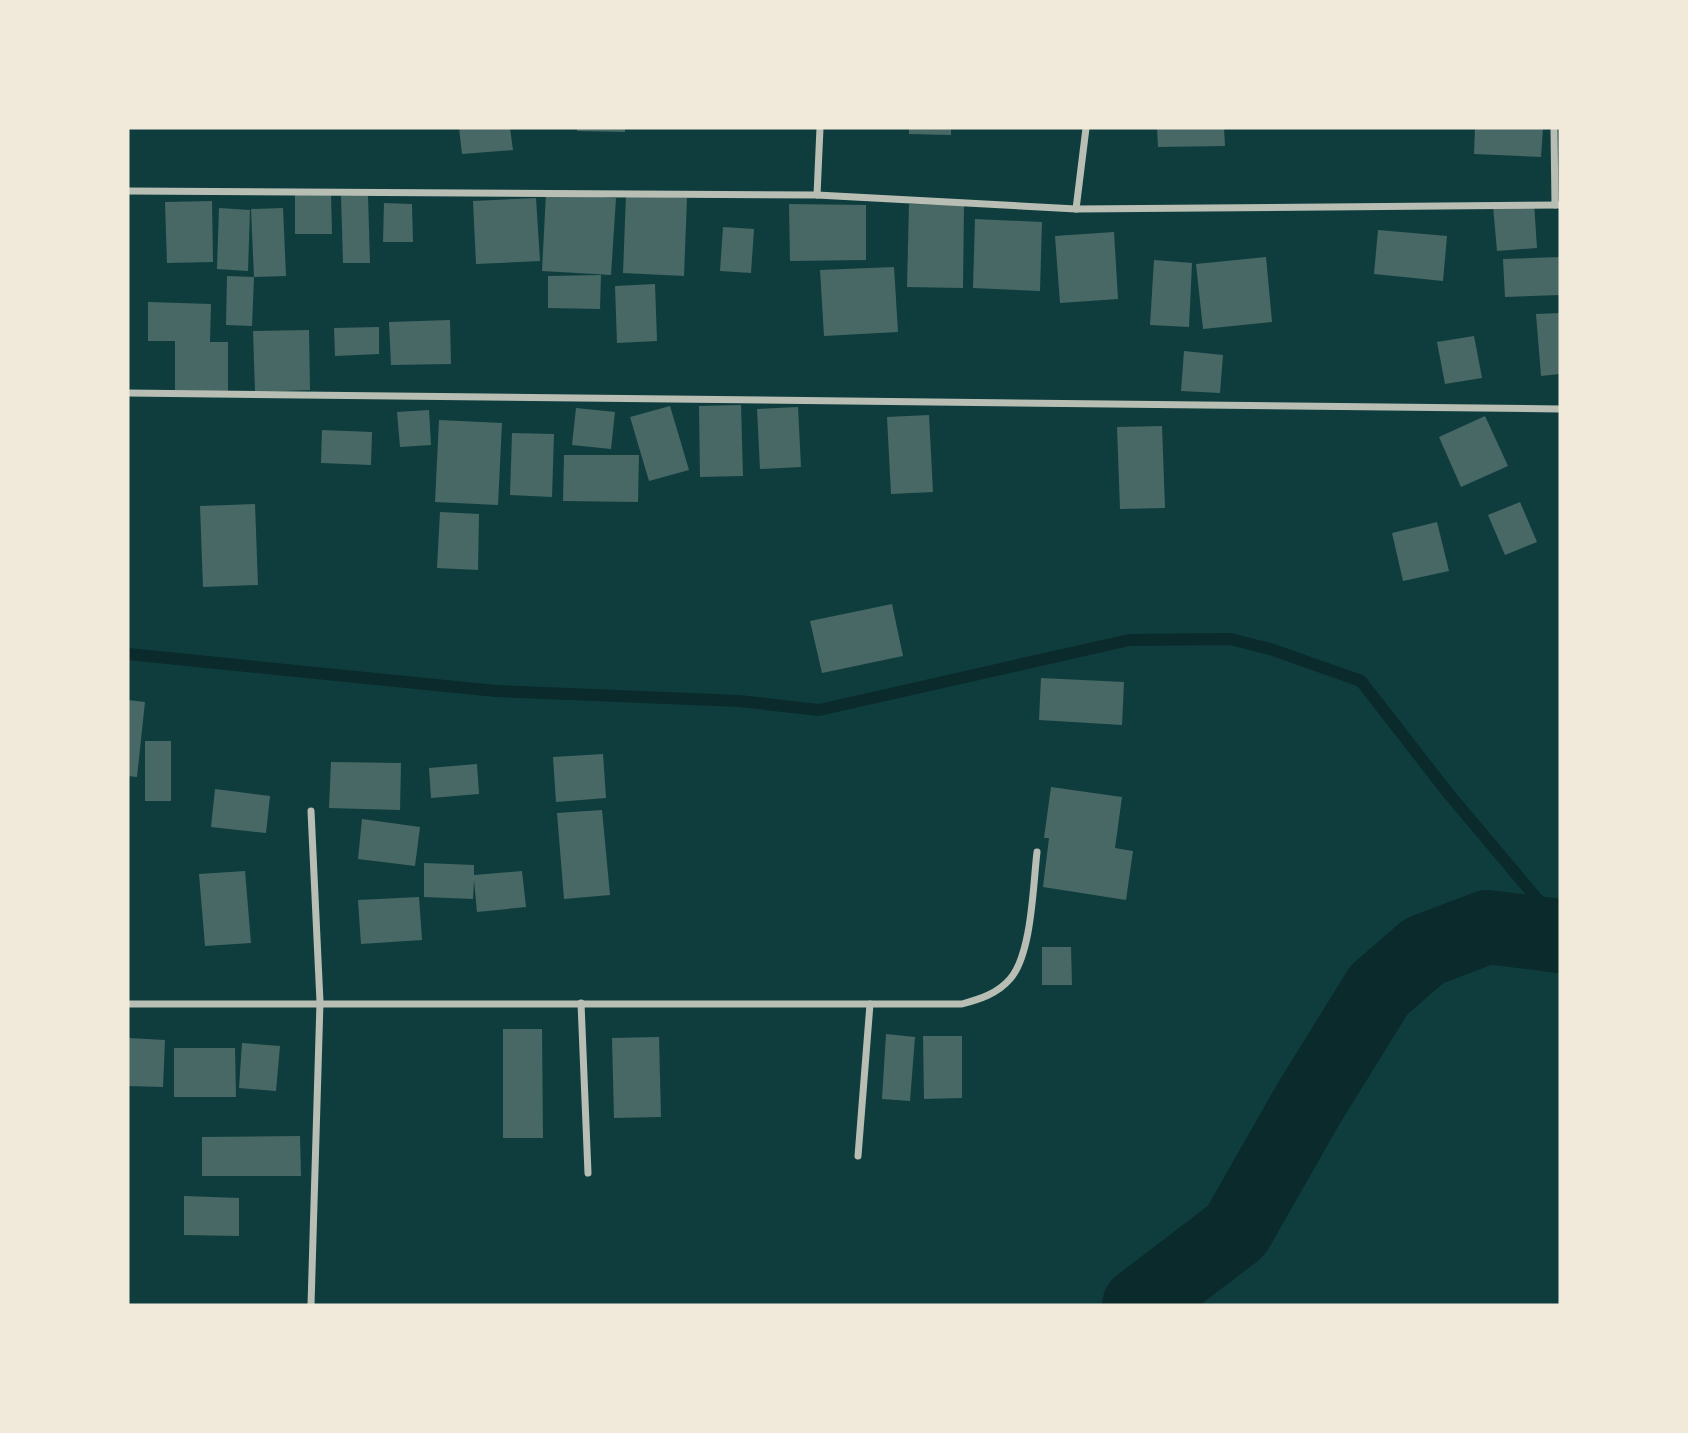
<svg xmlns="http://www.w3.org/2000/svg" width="1688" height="1433" viewBox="0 0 1688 1433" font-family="Lora,serif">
<rect width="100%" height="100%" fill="#0f3d3e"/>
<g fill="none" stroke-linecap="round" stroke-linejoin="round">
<path stroke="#0a2a2b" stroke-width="12" d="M 128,654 L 496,691 L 739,701 L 819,710 L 1129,640 L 1230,639 L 1270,649 L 1361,681 L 1448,793 L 1560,926"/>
<path stroke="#0a2a2b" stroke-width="74" d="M 1139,1305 L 1236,1231 L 1309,1103 L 1379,990 L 1424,951 L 1487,927 L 1560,936"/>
</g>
<g fill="#486865">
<path d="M 459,128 L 510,128 L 513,150 L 462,154 Z"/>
<path d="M 577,128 L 625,128 L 625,132 L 577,131 Z"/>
<path d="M 909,128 L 951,128 L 951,135 L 909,134 Z"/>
<path d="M 1157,128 L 1224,128 L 1225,146 L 1158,147 Z"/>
<path d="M 1475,128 L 1543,128 L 1541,157 L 1474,154 Z"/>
<path d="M 331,193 L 332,234 L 295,234 L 295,194 Z"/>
<path d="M 546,193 L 616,198 L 611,275 L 542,271 Z"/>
<path d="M 626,195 L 687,198 L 684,276 L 623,273 Z"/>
<path d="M 341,196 L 368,196 L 370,263 L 343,263 Z"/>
<path d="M 536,198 L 540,261 L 476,264 L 473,201 Z"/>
<path d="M 212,201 L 213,262 L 167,263 L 165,202 Z"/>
<path d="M 384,203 L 412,204 L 413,242 L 383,242 Z"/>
<path d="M 1534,203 L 1537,248 L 1497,251 L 1493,206 Z"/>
<path d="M 789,204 L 866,205 L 866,260 L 790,261 Z"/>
<path d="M 909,204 L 964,205 L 963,288 L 907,287 Z"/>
<path d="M 219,208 L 250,210 L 248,271 L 217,269 Z"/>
<path d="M 283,208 L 286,276 L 254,277 L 251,209 Z"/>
<path d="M 975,219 L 1042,222 L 1040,291 L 973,288 Z"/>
<path d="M 723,227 L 754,229 L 751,273 L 720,271 Z"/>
<path d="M 1378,230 L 1447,236 L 1443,281 L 1374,274 Z"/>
<path d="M 1114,232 L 1118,299 L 1060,303 L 1055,236 Z"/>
<path d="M 1266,257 L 1272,322 L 1203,329 L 1196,264 Z"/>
<path d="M 1560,257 L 1560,295 L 1505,297 L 1503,259 Z"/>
<path d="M 1154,260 L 1192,263 L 1189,327 L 1150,325 Z"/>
<path d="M 894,267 L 898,332 L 824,336 L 820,270 Z"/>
<path d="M 601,275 L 600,309 L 548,308 L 548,276 Z"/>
<path d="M 227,276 L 254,277 L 252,326 L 226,325 Z"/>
<path d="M 655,284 L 657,341 L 617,343 L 615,286 Z"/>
<path d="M 148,302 L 211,304 L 210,342 L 228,342 L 228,392 L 175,392 L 175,341 L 148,341 Z"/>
<path d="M 1560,313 L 1560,374 L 1541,376 L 1536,314 Z"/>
<path d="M 450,320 L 451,364 L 391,365 L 389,322 Z"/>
<path d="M 379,327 L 379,354 L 335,356 L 334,328 Z"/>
<path d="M 309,330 L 310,390 L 255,392 L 253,331 Z"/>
<path d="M 1474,336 L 1482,378 L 1445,384 L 1437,342 Z"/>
<path d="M 1184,351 L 1223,355 L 1220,393 L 1181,391 Z"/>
<path d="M 741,405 L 743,476 L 700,477 L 699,406 Z"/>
<path d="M 670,406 L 689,470 L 649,481 L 630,417 Z"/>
<path d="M 798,407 L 801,467 L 760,469 L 757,409 Z"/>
<path d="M 576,408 L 615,412 L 611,449 L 572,445 Z"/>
<path d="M 429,410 L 431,445 L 400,447 L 397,412 Z"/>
<path d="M 929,415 L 933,492 L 891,494 L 887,417 Z"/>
<path d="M 1485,416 L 1508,466 L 1461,487 L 1439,437 Z"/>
<path d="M 439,420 L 502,423 L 498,505 L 435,502 Z"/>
<path d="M 1162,426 L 1165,508 L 1120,509 L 1117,427 Z"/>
<path d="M 322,430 L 372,432 L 371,465 L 321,463 Z"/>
<path d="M 512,433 L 554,434 L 552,497 L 510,495 Z"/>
<path d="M 564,455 L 639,455 L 638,502 L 563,501 Z"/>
<path d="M 1520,502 L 1537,542 L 1505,555 L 1488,515 Z"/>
<path d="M 255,504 L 258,585 L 203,587 L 200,506 Z"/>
<path d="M 440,512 L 479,514 L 478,570 L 437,568 Z"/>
<path d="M 1437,522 L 1449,571 L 1403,581 L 1392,533 Z"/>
<path d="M 892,604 L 903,656 L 822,673 L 810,621 Z"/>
<path d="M 1041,678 L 1124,682 L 1122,725 L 1039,720 Z"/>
<path d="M 128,700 L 145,702 L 137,777 L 128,776 Z"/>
<rect x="145" y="741" width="26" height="60"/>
<path d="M 603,754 L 606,798 L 556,802 L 553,757 Z"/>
<path d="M 331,762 L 401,763 L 400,810 L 329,808 Z"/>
<path d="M 477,764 L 479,794 L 431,798 L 429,768 Z"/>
<path d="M 1051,787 L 1122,797 L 1115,848 L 1133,851 L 1126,900 L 1043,887 L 1049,838 L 1044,838 Z"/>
<path d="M 215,789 L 270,796 L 266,833 L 211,827 Z"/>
<path d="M 602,810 L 610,895 L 564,899 L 557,813 Z"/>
<path d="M 362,819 L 420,827 L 415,866 L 358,859 Z"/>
<path d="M 424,863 L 474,865 L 474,875 L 522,871 L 526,907 L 477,912 L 474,880 L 473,899 L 424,897 Z"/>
<path d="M 245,871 L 251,943 L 205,946 L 199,874 Z"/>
<path d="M 419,897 L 422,940 L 361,944 L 358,900 Z"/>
<path d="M 1042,947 L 1071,947 L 1072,985 L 1042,985 Z"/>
<path d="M 503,1029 L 542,1029 L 543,1138 L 503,1138 Z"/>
<path d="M 886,1034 L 915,1037 L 910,1101 L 882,1099 Z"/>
<path d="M 923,1036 L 962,1036 L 962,1098 L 924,1099 Z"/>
<path d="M 659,1037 L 661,1117 L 614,1118 L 612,1038 Z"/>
<path d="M 128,1038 L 165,1040 L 163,1087 L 128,1086 Z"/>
<path d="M 242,1043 L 280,1046 L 276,1091 L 239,1088 Z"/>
<path d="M 174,1048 L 235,1048 L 236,1097 L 174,1097 Z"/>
<path d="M 300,1136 L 301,1176 L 202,1176 L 202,1137 Z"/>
<path d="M 184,1196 L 239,1198 L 239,1236 L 184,1235 Z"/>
</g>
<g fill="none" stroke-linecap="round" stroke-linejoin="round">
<g stroke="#b8beb3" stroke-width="7">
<path d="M 1554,128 L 1555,205"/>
<path d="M 128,191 L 817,195 L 1076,209 L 1560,205"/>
<path d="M 817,195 L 820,128"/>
<path d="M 1076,209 L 1086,128"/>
<path d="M 128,393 L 1560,409"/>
<path d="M 581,1003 L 588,1173"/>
<path d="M 128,1004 L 962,1004 C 980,999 997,994 1010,979 C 1032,954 1033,885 1037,852"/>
<path d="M 858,1156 L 870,1004"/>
<path d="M 311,1305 L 320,1002 L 311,811"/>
</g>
</g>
<rect width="1688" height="1433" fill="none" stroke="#f1e9da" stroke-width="259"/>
</svg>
